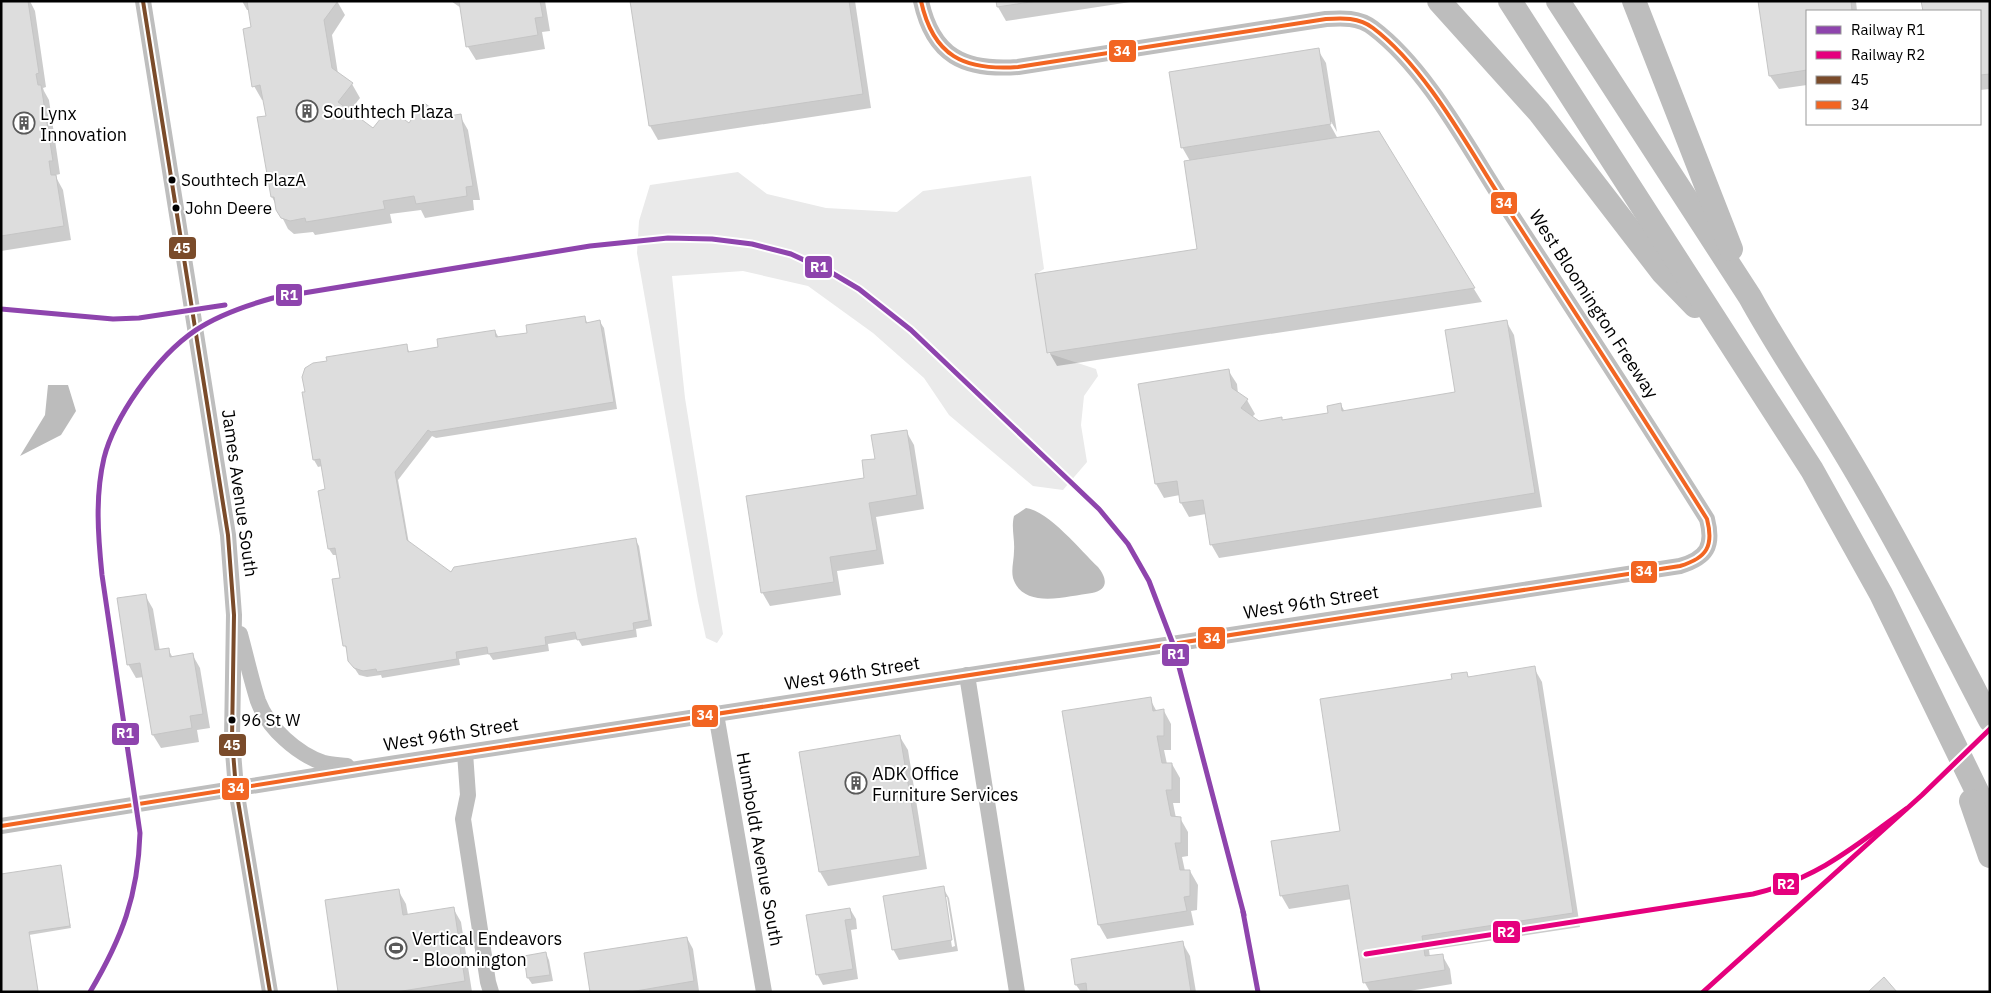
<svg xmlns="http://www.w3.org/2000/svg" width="1991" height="993" viewBox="0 0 1991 993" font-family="'IBM Plex Sans',sans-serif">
<rect width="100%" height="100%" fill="#fff"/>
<path fill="#eaeaea" d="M 738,172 L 767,194 L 826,208 L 897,212 L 923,191 L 1031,176 L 1044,269 L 1036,274 L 1047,353 L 1096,369 L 1098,376 L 1084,396 L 1081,425 L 1087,462 L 1063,490 L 1033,486 L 949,415 L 924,378 L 873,333 L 808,286 L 743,271 L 672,276 L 685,398 L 723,634 L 717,643 L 706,638 L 698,601 L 637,253 L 639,221 L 650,185 Z"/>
<g fill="#bcbcbc">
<path d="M 48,385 L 68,385 L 76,411 L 61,435 L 20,456 L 45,415 Z"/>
<path d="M 1026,508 C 1049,511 1081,551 1098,567 C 1107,578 1109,590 1092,593 C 1067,596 1023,610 1013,578 C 1011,569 1014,560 1014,551 C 1015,539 1011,528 1014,516 Z"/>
</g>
<g fill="#0003" fill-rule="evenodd">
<path d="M 1,1 L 30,1 L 35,11 L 46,87 L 43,88 L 44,91 L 49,100 L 60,174 L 56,175 L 57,179 L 63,190 L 71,240 L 1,251 Z"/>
<path d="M 242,1 L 337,1 L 345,15 L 332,35 L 338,74 L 352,84 L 360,98 L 349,112 L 373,130 L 460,116 L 468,130 L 480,200 L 473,200 L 474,210 L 425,218 L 421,210 L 390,214 L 392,223 L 315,235 L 313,232 L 294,234 L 288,229 L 272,197 L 267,117 L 264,100 L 262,100 L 254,86 L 252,28 L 250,10 L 247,10 Z"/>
<path d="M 451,1 L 545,1 L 550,31 L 542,32 L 545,49 L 476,60 L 468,47 L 461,8 Z"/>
<path d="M 631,1 L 855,1 L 871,108 L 658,140 L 650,126 Z"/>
<path d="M 998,1 L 1137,1 L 1006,21 L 998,7 Z"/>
<path d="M 1759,1 L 1856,1 L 1857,11 L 1807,11 L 1807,85 L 1779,89 L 1770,76 Z"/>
<path d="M 1922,1 L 1990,1 L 1990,89 L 1980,90 L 1980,11 L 1924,11 Z"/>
<path d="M 1318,50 L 1326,63 L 1337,132 L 1329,118 L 1327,119 L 1338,139 L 1378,133 L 1482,302 L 1057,366 L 1049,352 L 1199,250 L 1190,161 L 1182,147 Z"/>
<path d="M 584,317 L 588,324 L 600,322 L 604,328 L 617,409 L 436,438 L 432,436 L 398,480 L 409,544 L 451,574 L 635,539 L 639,546 L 652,626 L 636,629 L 637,637 L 582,646 L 578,639 L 548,644 L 549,651 L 493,660 L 489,654 L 459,659 L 460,665 L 382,678 L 381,675 L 367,677 L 359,675 L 349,660 L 348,652 L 345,646 L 334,580 L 341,579 L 337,555 L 333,555 L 329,549 L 327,490 L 322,466 L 318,467 L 314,460 L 304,393 L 406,346 L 410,353 L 439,348 L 495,331 L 499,338 L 529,334 Z"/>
<path d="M 1506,321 L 1514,335 L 1542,507 L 1219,558 L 1211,544 L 1206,514 L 1189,517 L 1181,503 L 1180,495 L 1164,498 L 1156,484 L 1228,370 L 1237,384 L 1238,394 L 1247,400 L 1255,414 L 1252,417 L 1259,422 L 1283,422 L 1330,414 L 1341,405 L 1345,412 L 1457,394 Z"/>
<path d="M 906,431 L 914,445 L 924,509 L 876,517 L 884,564 L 837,571 L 841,595 L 770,606 L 762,592 L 866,479 L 876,460 Z"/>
<path d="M 145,595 L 153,609 L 160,651 L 168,649 L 173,658 L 192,654 L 200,668 L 210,728 L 197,730 L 199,742 L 161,748 L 153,735 L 144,677 L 136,678 L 128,664 Z"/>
<path d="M 1534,668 L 1542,682 L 1580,927 L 1429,950 L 1430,957 L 1442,955 L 1450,969 L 1452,984 L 1403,992 L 1370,992 L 1365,983 L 1352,899 L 1289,909 L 1281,895 L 1342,832 L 1453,680 L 1466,673 L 1469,678 Z"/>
<path d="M 1150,699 L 1157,712 L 1164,711 L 1171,724 L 1171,750 L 1164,750 L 1167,764 L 1172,764 L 1180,778 L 1180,803 L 1173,803 L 1176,818 L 1180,818 L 1188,832 L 1188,856 L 1182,857 L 1185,871 L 1190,871 L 1198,885 L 1197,910 L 1191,911 L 1194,925 L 1107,939 L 1099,925 Z"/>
<path d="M 900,737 L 908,750 L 927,869 L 828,886 L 820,872 Z"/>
<path d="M 60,867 L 71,928 L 29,935 L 38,992 L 1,992 L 1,876 Z"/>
<path d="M 943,888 L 949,898 L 958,951 L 899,960 L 893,949 ZM 944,897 L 947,897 L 955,946 L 952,947 Z"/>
<path d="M 398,890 L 406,904 L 408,915 L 453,908 L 461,922 L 472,992 L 339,992 Z"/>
<path d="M 850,909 L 856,919 L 857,929 L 851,930 L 858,979 L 823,985 L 817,974 Z"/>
<path d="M 687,938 L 693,949 L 699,991 L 591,992 Z"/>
<path d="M 1182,942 L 1190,956 L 1196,992 L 1081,992 L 1076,985 Z"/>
<path d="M 546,954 L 549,960 L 553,981 L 532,984 L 528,978 Z"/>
</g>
<g fill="#ddd" stroke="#c5c5c5">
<path d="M 1,1 L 28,1 L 39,73 L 36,74 L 38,85 L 41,85 L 53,161 L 49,161 L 51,175 L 56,175 L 64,226 L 1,236 Z"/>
<path d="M 247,1 L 338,1 L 324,20 L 332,68 L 353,83 L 338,102 L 373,128 L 389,108 L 409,123 L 423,102 L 443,117 L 461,114 L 473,186 L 466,187 L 467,196 L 416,204 L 414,196 L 383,201 L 385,209 L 306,222 L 305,218 L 290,221 L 281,218 L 276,210 L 274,197 L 271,197 L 257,117 L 266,116 L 260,85 L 252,87 L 243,29 L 251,27 Z"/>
<path d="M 459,1 L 540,1 L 543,17 L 535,18 L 538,35 L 466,47 Z"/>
<path d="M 630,1 L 849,1 L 863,94 L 649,126 Z"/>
<path d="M 996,1 L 1037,1 L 997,7 Z"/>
<path d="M 1758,1 L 1851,1 L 1852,11 L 1807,11 L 1807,70 L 1769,76 Z"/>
<path d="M 1921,1 L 1990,1 L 1990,74 L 1980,75 L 1980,11 L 1923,11 Z"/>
<path d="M 1319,48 L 1331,124 L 1181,148 L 1169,72 Z"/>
<path d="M 1379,131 L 1475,288 L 1047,353 L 1035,274 L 1197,249 L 1184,161 Z"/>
<path d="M 585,316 L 586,323 L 600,320 L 614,402 L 431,432 L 428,430 L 395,472 L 407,540 L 451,572 L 454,567 L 636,538 L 649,620 L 633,623 L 634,630 L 577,640 L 575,632 L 545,637 L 546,645 L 488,654 L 487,647 L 456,652 L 457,659 L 377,672 L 376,669 L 363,671 L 354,668 L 348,661 L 346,646 L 343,646 L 332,579 L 340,578 L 335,548 L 328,549 L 318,491 L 325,489 L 320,459 L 313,460 L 302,392 L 305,392 L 302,377 L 305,368 L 313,363 L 327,361 L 326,357 L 407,344 L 408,352 L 438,347 L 437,339 L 495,330 L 496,337 L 527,333 L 526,325 Z"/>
<path d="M 1507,320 L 1535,493 L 1210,545 L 1203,500 L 1180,503 L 1177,481 L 1155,484 L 1138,384 L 1229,369 L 1232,388 L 1248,399 L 1241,408 L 1259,421 L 1282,417 L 1282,420 L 1328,413 L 1327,406 L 1341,403 L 1342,411 L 1455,392 L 1445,330 Z"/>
<path d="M 907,430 L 917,495 L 869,503 L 877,550 L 830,557 L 834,582 L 761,593 L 746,496 L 864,478 L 862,460 L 875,459 L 871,435 Z"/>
<path d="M 146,594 L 155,650 L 169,648 L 170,657 L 193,653 L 203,714 L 190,716 L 192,728 L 152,735 L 140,663 L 127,665 L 117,598 Z"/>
<path d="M 1535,666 L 1573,913 L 1422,936 L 1425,956 L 1443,954 L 1445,970 L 1363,983 L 1348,885 L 1280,896 L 1271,841 L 1340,831 L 1320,699 L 1452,679 L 1451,674 L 1467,672 L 1468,677 Z"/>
<path d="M 1151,697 L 1153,711 L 1164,709 L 1164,736 L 1157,736 L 1162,763 L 1172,763 L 1172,790 L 1166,790 L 1171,816 L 1181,817 L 1181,843 L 1175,843 L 1180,870 L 1190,870 L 1190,896 L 1184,897 L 1187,911 L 1098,925 L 1062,711 Z"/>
<path d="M 900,735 L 920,856 L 819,872 L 799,752 Z"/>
<path d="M 61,865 L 70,926 L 29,932 L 38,991 L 1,992 L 1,874 Z"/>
<path d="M 944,886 L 952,940 L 892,950 L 883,896 Z"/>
<path d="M 399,889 L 403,915 L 454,907 L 465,981 L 396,992 L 338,992 L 325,900 Z"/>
<path d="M 850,908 L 852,919 L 845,920 L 853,969 L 816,975 L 806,915 Z"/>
<path d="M 687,937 L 694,981 L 630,992 L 590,992 L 584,953 Z"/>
<path d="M 1183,941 L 1191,992 L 1087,992 L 1086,983 L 1075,985 L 1071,959 Z"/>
<path d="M 546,952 L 550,975 L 527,978 L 524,956 Z"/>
<path d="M 1884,977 L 1897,992 L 1868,992 Z"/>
</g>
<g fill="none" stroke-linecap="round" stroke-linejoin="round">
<g stroke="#bebebe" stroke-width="16">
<path d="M 143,1 L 228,535 L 234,615 L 232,739 L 236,789 L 270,992"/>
<path d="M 240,634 C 246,656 251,679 258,701 C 268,728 297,754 324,763 C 331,765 340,765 347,766"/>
<path d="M 967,675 L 1017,992"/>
<path d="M 716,714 L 764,992"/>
<path d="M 465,753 L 468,795 L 463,819 L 488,982 L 491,992"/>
<path d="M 1,826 L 364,768 L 1680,566 C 1707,558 1714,546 1707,519 C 1640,412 1571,306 1502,200 C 1466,144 1426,68 1373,28 C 1359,17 1342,18 1326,19 L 1018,67 C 964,71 933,56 921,1"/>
</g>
<g stroke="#bdbdbd" stroke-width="24">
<path d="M 1439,1 L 1539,112 L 1663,273 L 1695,306"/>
<path d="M 1510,1 L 1812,470 L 1881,594 L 1990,818"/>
<path d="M 1558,1 L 1750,297 C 1778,348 1811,396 1841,446 C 1895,535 1942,628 1990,720"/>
<path d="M 1634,1 L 1731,249"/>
<path d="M 1971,801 L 1990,856"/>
</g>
<g stroke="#fff" stroke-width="8">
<path id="bus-1" d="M 143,1 L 228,535 L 234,615 L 232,739 L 236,789 L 270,992"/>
</g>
<g stroke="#fff" stroke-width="8">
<path id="bus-2" d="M 1,826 L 364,768 L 1680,566 C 1707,558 1714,546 1707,519 C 1640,412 1571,306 1502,200 C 1466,144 1426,68 1373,28 C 1359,17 1342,18 1326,19 L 1018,67 C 964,71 933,56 921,1"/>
</g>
<use href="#bus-1" stroke="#7a4b2a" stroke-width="4"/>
<use href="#bus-2" stroke="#f26522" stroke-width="4"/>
<g stroke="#fff" stroke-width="9">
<g id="rail-1">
<path d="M 1,309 L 113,319 L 139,318 L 225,305"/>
<path d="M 1243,912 L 1258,992"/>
<path d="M 90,992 C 122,938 138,896 140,833 L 102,575 C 98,536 95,496 104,458 C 110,434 124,410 138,390 C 177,335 208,316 273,298 L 590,246 L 668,238 L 712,239 L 752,244 L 791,254 L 832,273 L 859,289 L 911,330 L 1099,509 L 1128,544 L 1149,581 L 1173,644 L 1244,915"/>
</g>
</g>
<g stroke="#fff" stroke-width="9">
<g id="rail-2">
<path d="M 1366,954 L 1753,894 C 1817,879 1854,847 1906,809"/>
<path d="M 1703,992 L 1922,795 L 1990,729"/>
</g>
</g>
<use href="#rail-1" stroke="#8e44ad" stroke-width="5"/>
<use href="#rail-2" stroke="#e5007d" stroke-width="5"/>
</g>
<defs>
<g id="building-ring" transform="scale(1.125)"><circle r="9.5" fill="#fff" stroke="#595959" stroke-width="1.5"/><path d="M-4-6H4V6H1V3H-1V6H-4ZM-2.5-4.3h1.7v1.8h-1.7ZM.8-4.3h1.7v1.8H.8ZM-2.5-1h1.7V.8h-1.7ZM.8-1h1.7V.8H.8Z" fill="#595959"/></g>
<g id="stadium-ring" transform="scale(1.125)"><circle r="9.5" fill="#fff" stroke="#595959" stroke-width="1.5"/><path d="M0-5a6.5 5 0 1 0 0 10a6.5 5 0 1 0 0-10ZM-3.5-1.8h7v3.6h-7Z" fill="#595959"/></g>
</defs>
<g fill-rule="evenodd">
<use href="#building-ring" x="307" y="111"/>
<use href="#building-ring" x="24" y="123"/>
<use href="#building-ring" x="856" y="783"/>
<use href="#stadium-ring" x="396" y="948"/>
</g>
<g fill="#000" stroke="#fff" stroke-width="2">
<circle cx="172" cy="180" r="4.5"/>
<circle cx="176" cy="208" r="4.5"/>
<circle cx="232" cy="720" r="4.5"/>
</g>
<g text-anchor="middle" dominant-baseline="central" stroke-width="4" stroke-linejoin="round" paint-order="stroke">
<g font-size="17" fill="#000" stroke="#fff" text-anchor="start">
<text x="181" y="180">Southtech PlazA</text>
<text x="185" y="208">John Deere</text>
<text x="241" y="720">96 St W</text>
</g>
<g font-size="18" fill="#000" stroke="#fff" text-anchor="start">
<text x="323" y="111">Southtech Plaza</text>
<text x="40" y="113">Lynx<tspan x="40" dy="21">Innovation</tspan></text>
<text x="872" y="773">ADK Office<tspan x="872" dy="21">Furniture Services</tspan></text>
<text x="412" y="938">Vertical Endeavors<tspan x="412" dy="21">- Bloomington</tspan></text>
</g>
<g font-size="18" fill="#000" stroke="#fff">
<text transform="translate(1594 304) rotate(57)">West Bloomington Freeway</text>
<text transform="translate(240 493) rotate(82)">James Avenue South</text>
<text transform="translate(1311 602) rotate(-9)">West 96th Street</text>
<text transform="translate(852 673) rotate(-9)">West 96th Street</text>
<text transform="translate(451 734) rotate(-9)">West 96th Street</text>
<text transform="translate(760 849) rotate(80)">Humboldt Avenue South</text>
</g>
</g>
<g stroke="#fff" stroke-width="2">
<rect x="1108" y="39" width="29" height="24" rx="5" fill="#f26522"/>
<rect x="1490" y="191" width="28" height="24" rx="5" fill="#f26522"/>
<rect x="168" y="236" width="29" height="24" rx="5" fill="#7a4b2a"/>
<rect x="804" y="255" width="29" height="24" rx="5" fill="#8e44ad"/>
<rect x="275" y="283" width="28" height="24" rx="5" fill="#8e44ad"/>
<rect x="1630" y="560" width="28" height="24" rx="5" fill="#f26522"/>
<rect x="1197" y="626" width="29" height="24" rx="5" fill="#f26522"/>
<rect x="1161" y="643" width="29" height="24" rx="5" fill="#8e44ad"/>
<rect x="691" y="704" width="28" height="24" rx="5" fill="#f26522"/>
<rect x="111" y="722" width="29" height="24" rx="5" fill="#8e44ad"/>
<rect x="218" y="733" width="29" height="24" rx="5" fill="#7a4b2a"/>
<rect x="221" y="777" width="29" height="24" rx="5" fill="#f26522"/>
<rect x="1772" y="872" width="28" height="24" rx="5" fill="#e5007d"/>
<rect x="1492" y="920" width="29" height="24" rx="5" fill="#e5007d"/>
</g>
<g font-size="14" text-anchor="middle" font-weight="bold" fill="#fff">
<text x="1122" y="56">34</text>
<text x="1504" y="208">34</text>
<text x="182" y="253">45</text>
<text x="819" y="272">R1</text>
<text x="289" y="300">R1</text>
<text x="1644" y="576">34</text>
<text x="1212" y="643">34</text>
<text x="1176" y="659">R1</text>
<text x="705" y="720">34</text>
<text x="125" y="738">R1</text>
<text x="232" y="750">45</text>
<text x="236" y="793">34</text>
<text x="1786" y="889">R2</text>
<text x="1506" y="937">R2</text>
</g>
<rect width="1991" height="993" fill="none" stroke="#000000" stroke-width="5"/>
<rect x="1806" y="10" width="175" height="115" fill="#ffffff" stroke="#999999"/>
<rect x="1816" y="26" width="25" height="8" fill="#8e44ad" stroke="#999999"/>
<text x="1851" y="35" font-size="15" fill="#000000">Railway R1</text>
<rect x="1816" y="51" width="25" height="8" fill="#e5007d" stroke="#999999"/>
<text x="1851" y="60" font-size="15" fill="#000000">Railway R2</text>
<rect x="1816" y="76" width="25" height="8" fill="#7a4b2a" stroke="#999999"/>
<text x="1851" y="85" font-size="15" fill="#000000">45</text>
<rect x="1816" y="101" width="25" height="8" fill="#f26522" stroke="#999999"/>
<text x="1851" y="110" font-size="15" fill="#000000">34</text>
</svg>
